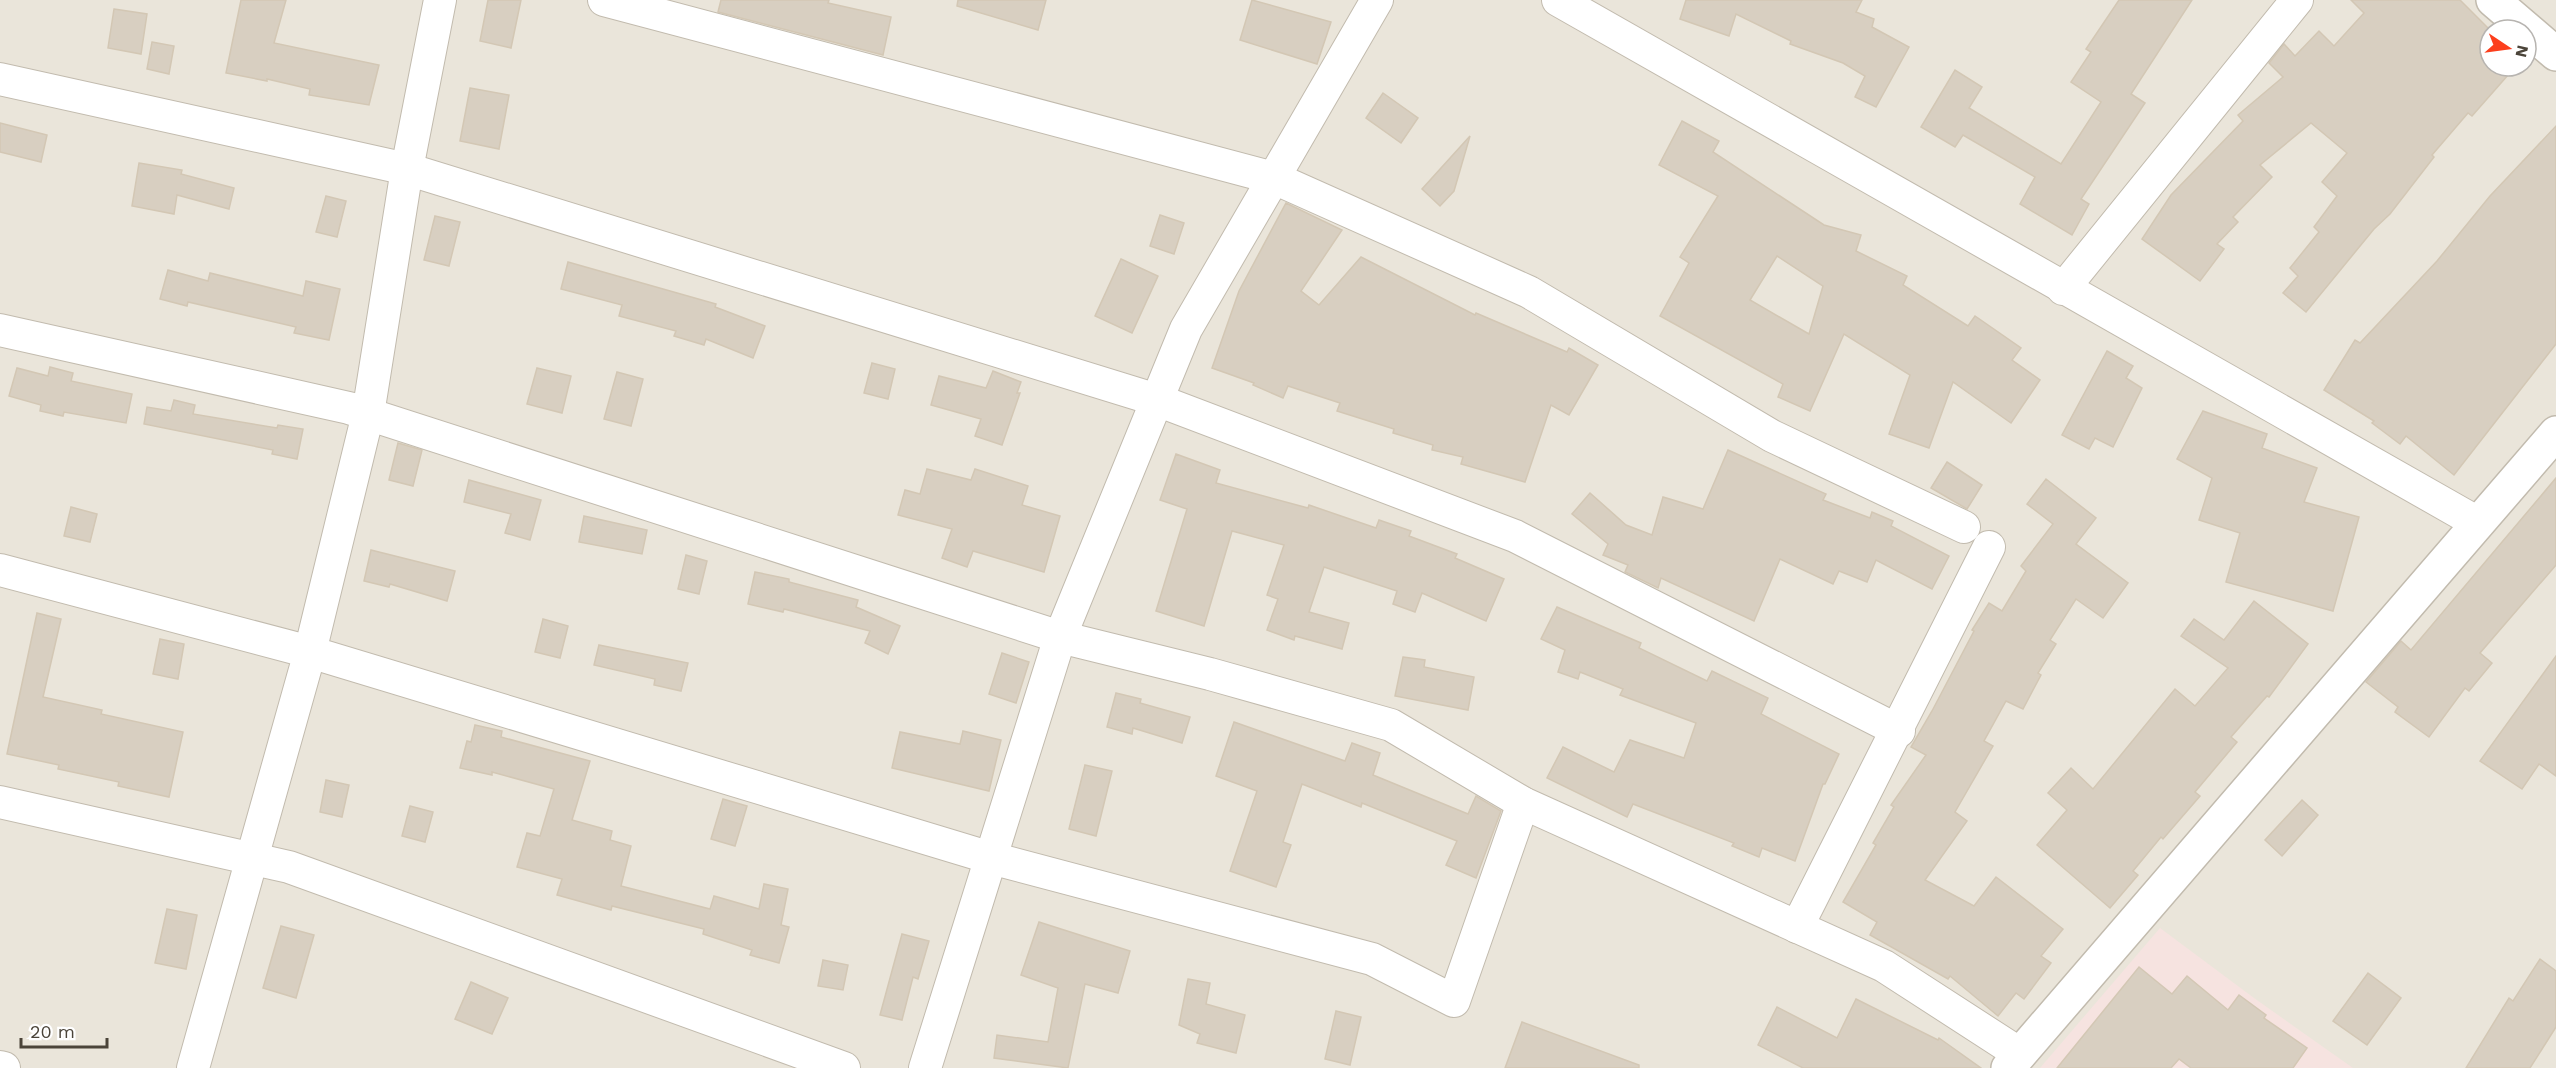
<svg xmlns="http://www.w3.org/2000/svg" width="2556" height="1068" viewBox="0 0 2556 1068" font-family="'Work Sans',sans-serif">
<rect width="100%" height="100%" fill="#f6f3ec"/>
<path fill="#eae5da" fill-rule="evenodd" d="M 0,0 L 2556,0 L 2556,1068 L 0,1068 ZM 2490,30 L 2526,30 L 2526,66 L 2490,66 Z"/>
<path fill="#f6e3e0" d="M 2160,928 L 2254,998 L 2353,1068 L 2040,1068 Z"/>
<g fill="#d8cfc1" stroke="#d3c7b4" stroke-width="1.5" fill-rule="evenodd">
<path d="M 241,0 L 286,0 L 274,43 L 379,65 L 369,105 L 309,95 L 310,89 L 267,79 L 267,81 L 226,73 Z"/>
<path d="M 488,0 L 521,0 L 511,48 L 480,41 Z"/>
<path d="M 721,0 L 829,0 L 828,3 L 891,17 L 883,55 L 718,12 Z"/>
<path d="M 958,0 L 1046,0 L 1038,30 L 957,6 Z"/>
<path d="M 1252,0 L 1331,22 L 1317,64 L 1240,40 Z"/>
<path d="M 1686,0 L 1862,0 L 1856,12 L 1874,19 L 1872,27 L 1909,47 L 1876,107 L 1855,97 L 1865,76 L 1843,63 L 1790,44 L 1791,41 L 1736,14 L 1729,36 L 1680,19 Z"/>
<path d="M 2119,0 L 2192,0 L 2131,94 L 2145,103 L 2081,199 L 2089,204 L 2072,235 L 2020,204 L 2035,177 L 1963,135 L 1955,147 L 1921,127 L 1955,70 L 1982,87 L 1969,108 L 2061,164 L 2101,102 L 2071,82 L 2091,52 L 2086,49 Z"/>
<path d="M 2351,0 L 2460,0 L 2490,30 L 2490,66 L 2516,66 L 2472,116 L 2468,113 L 2432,155 L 2434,157 L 2390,214 L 2374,229 L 2306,312 L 2283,293 L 2298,276 L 2290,268 L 2319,232 L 2314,227 L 2337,196 L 2322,182 L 2347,153 L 2311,123 L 2260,165 L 2272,177 L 2233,217 L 2238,222 L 2217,244 L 2224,249 L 2200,281 L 2142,239 L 2171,195 L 2243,121 L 2238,115 L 2283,77 L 2269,63 L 2284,44 L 2295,56 L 2319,31 L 2334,46 L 2364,13 Z"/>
<path d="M 114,9 L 147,14 L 141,54 L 108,48 Z"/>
<path d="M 152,42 L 174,46 L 169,74 L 147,69 Z"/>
<path d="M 470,88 L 509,95 L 499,149 L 460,141 Z"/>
<path d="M 1383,93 L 1418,118 L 1401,143 L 1366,118 Z"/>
<path d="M 1682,121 L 1719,141 L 1713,152 L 1824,225 L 1861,235 L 1856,251 L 1907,276 L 1903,285 L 1968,326 L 1975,316 L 2021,348 L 2012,360 L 2040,380 L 2011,423 L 1953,382 L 1929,448 L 1889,434 L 1910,375 L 1844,334 L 1810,411 L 1778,397 L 1783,384 L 1660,316 L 1689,263 L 1680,257 L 1718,196 L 1659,165 ZM 1777,256 L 1823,286 L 1809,334 L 1750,300 Z"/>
<path d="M 0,123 L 47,135 L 41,162 L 0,152 Z"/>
<path d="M 2556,126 L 2556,344 L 2454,475 L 2406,436 L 2400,444 L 2372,423 L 2374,421 L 2324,390 L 2355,340 L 2360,343 L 2437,261 L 2490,196 Z"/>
<path d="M 1470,136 L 1454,191 L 1440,206 L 1422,189 Z"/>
<path d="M 139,163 L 182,170 L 181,174 L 234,188 L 229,209 L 177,195 L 174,214 L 132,206 Z"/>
<path d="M 326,196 L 346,201 L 337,237 L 316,232 Z"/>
<path d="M 1286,203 L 1342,230 L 1301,291 L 1319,305 L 1361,257 L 1475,315 L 1476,313 L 1567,352 L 1569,348 L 1598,365 L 1569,415 L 1551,405 L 1525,482 L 1461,464 L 1463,457 L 1432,450 L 1433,445 L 1393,433 L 1394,429 L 1337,411 L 1340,403 L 1288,386 L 1283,398 L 1253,385 L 1254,383 L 1212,368 L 1239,291 Z"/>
<path d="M 1160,215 L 1184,223 L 1174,254 L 1150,246 Z"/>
<path d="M 435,216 L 460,222 L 449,266 L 424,260 Z"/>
<path d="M 1121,259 L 1158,276 L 1132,333 L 1095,316 Z"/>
<path d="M 568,262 L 716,304 L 715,307 L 765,326 L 753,358 L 706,339 L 704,345 L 674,336 L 676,331 L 619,316 L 622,305 L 561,289 Z"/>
<path d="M 168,270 L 208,281 L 210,273 L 303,296 L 306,281 L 340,289 L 329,340 L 294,333 L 296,327 L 188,302 L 187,306 L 160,299 Z"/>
<path d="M 2107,351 L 2133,366 L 2126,378 L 2142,388 L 2113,447 L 2095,438 L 2089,449 L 2062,435 Z"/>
<path d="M 872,363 L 895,369 L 888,399 L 864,393 Z"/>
<path d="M 50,367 L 73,373 L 71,381 L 132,394 L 126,423 L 64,412 L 63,416 L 40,411 L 41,405 L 9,396 L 17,368 L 48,376 Z"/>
<path d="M 537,368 L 571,376 L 562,413 L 527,404 Z"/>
<path d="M 993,371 L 1021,382 L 1017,393 L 1020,393 L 1002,445 L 975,436 L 981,419 L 931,405 L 939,376 L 986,388 Z"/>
<path d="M 617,372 L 643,379 L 631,426 L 604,419 Z"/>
<path d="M 174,400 L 195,405 L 193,414 L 277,428 L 278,425 L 303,429 L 297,459 L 272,454 L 273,450 L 144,424 L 147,407 L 171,411 Z"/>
<path d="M 2203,411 L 2267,434 L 2262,448 L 2317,468 L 2304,502 L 2359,517 L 2333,611 L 2226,582 L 2240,533 L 2199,520 L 2212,478 L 2177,459 Z"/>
<path d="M 398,443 L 422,450 L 413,486 L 389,480 Z"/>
<path d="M 1728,450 L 1826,494 L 1823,500 L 1870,518 L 1872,512 L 1893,521 L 1891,526 L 1949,556 L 1932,589 L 1876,560 L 1867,582 L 1839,571 L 1833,584 L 1780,559 L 1754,621 L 1661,578 L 1658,588 L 1625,572 L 1628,565 L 1603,555 L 1608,544 L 1572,514 L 1590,493 L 1626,525 L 1652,535 L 1663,497 L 1703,509 Z"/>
<path d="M 1176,454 L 1220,470 L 1216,483 L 1308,508 L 1309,505 L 1376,528 L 1379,520 L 1411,531 L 1409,536 L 1457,554 L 1455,558 L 1504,579 L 1486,621 L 1422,593 L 1415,612 L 1393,604 L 1397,591 L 1324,567 L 1309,612 L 1349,623 L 1342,649 L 1295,636 L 1294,640 L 1267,630 L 1278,599 L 1267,595 L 1284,545 L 1232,531 L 1204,626 L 1156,611 L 1187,509 L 1160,500 Z"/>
<path d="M 1947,462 L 1982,485 L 1967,509 L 1931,488 Z"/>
<path d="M 927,469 L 971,480 L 975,469 L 1028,486 L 1022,505 L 1060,516 L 1044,572 L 973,551 L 967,567 L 942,558 L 952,529 L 898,515 L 905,490 L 920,494 Z"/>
<path d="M 2556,478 L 2556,565 L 2480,653 L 2492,663 L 2469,691 L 2465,688 L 2429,737 L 2395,712 L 2398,707 L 2366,682 L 2401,641 L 2411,650 Z"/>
<path d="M 2046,479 L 2096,518 L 2076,544 L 2128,583 L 2103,618 L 2076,599 L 2050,640 L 2056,644 L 2038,673 L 2041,675 L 2023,709 L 2006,701 L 1984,741 L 1993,746 L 1955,812 L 1967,821 L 1925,880 L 1974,906 L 1996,877 L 2063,929 L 2041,956 L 2051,963 L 2024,999 L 2016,993 L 1998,1016 L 1950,976 L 1948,979 L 1870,935 L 1877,922 L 1843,902 L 1876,845 L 1873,843 L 1894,807 L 1891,805 L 1926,755 L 1911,747 L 1932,711 L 1974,631 L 1972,630 L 1989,603 L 2002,611 L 2026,571 L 2021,566 L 2053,524 L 2027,504 Z"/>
<path d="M 469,480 L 541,500 L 530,540 L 505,533 L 511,514 L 464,502 Z"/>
<path d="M 71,507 L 97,514 L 90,542 L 64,536 Z"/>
<path d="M 584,516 L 647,530 L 642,554 L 579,542 Z"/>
<path d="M 371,550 L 455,571 L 447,601 L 390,584 L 389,587 L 364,581 Z"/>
<path d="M 686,555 L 707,561 L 699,594 L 678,589 Z"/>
<path d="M 755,572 L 789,579 L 789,582 L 858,600 L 856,607 L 900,626 L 888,654 L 865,643 L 870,631 L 784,609 L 783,612 L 748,604 Z"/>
<path d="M 2254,601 L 2308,644 L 2269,697 L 2267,696 L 2231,737 L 2237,742 L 2195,792 L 2200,796 L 2163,839 L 2161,837 L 2133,871 L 2138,875 L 2110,908 L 2037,845 L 2067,810 L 2048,793 L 2071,768 L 2093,789 L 2175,689 L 2195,706 L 2228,668 L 2181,636 L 2194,619 L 2224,640 Z"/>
<path d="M 1557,607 L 1641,643 L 1639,648 L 1707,681 L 1712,671 L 1768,698 L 1761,714 L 1839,754 L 1825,784 L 1823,784 L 1795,861 L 1762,848 L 1759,857 L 1732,846 L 1734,843 L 1633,804 L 1627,817 L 1547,778 L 1563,747 L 1614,772 L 1630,740 L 1684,758 L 1696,723 L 1620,695 L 1623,689 L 1580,672 L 1578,679 L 1558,672 L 1565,650 L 1541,639 Z"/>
<path d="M 37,613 L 61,619 L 43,697 L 102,710 L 101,714 L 183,732 L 169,797 L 118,786 L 119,782 L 58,769 L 59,765 L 7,754 Z"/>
<path d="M 543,619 L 568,626 L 560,658 L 535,652 Z"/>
<path d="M 160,639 L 184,644 L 178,679 L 153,674 Z"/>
<path d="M 599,645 L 688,663 L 681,691 L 654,685 L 655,679 L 594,665 Z"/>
<path d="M 1002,653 L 1029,662 L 1016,703 L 989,694 Z"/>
<path d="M 2556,656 L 2556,776 L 2539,764 L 2522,789 L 2480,761 Z"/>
<path d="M 1403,657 L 1425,660 L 1424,667 L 1474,677 L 1468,710 L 1395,696 Z"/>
<path d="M 1116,693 L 1141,699 L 1140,703 L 1190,717 L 1182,743 L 1133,728 L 1132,734 L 1107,727 Z"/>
<path d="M 1234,722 L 1345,761 L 1352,743 L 1380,753 L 1373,775 L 1468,814 L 1476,796 L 1501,811 L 1476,878 L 1446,865 L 1457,841 L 1362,803 L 1361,807 L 1302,784 L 1283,842 L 1291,845 L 1276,887 L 1230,871 L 1257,791 L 1216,776 Z"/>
<path d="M 475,725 L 502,731 L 501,737 L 590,761 L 572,820 L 612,831 L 610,840 L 631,846 L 621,886 L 710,909 L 714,896 L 759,909 L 764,884 L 788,889 L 781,925 L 789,927 L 779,963 L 750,955 L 752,950 L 703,934 L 704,929 L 612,906 L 611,910 L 557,895 L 562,879 L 517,867 L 527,833 L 540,836 L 554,789 L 492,772 L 492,775 L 460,768 L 467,741 L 471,742 Z"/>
<path d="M 963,731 L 1001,740 L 989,791 L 892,768 L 900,732 L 960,744 Z"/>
<path d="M 1085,765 L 1112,771 L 1096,836 L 1069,829 Z"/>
<path d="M 326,780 L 349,785 L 342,817 L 320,812 Z"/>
<path d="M 723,799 L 747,806 L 735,846 L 711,839 Z"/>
<path d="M 2302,800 L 2318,815 L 2282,856 L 2265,840 Z"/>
<path d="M 410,806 L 433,812 L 425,842 L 402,836 Z"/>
<path d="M 167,909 L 197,915 L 186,969 L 155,963 Z"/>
<path d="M 1039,922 L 1130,951 L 1118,993 L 1085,984 L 1068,1068 L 994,1058 L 997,1035 L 1048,1042 L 1058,988 L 1021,975 Z"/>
<path d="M 281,926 L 314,935 L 296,998 L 263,988 Z"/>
<path d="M 902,934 L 929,941 L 918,979 L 913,977 L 902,1020 L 880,1015 Z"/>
<path d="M 2540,959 L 2556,971 L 2556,1027 L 2530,1068 L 2466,1068 L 2509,998 L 2513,1001 Z"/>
<path d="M 823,960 L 848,965 L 843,990 L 818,986 Z"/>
<path d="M 2139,967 L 2172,994 L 2187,976 L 2228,1010 L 2239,995 L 2266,1015 L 2264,1018 L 2307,1048 L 2293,1068 L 2191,1068 L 2179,1059 L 2171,1068 L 2057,1068 Z"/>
<path d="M 2368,973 L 2401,998 L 2367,1045 L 2333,1021 Z"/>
<path d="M 1188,979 L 1210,983 L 1206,1004 L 1245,1015 L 1236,1053 L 1197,1043 L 1200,1034 L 1179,1025 Z"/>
<path d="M 471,982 L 508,998 L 492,1034 L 455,1019 Z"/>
<path d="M 1856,999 L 1938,1040 L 1939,1038 L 1981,1068 L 1803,1068 L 1758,1045 L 1777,1007 L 1837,1038 Z"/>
<path d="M 1336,1011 L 1361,1017 L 1350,1065 L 1325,1059 Z"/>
<path d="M 1522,1022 L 1639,1065 L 1639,1068 L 1505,1068 Z"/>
</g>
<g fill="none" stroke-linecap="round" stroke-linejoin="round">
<g stroke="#c2bbae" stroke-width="34">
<g id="minor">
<path d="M 604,0 L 1274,178 L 1529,292 L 1772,436 L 1964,527"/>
<path d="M 1558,0 L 2478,523"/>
<path d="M 0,79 L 407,169 L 1157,400 L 1515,536 L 1899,731"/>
<path d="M 2063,289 L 2297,0"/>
<path d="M 0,330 L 349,408 L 1060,637 L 1210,674 L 1391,725 L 1523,803 L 1884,966 L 2020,1054"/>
<path d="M 0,570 L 310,652 L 991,858 L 1372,959 L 1454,1001 L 1523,803"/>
<path d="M 0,802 L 289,867 L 844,1068"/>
<path d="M 1797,927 L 1989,547"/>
<path d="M 0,1067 L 4,1068"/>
<path d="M 193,1068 L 310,652 L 368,414 L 407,169 L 440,0"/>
<path d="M 925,1068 L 1060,637 L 1186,329 L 1377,0"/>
</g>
</g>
<g stroke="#c2bbae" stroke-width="36">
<g id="tertiary">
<path d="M 2493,0 L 2556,54"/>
<path d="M 2008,1068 L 2556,433"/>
</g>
</g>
<use href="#minor" stroke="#fff" stroke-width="32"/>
<use href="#tertiary" stroke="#fff" stroke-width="33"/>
</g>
<g transform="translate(2508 48) rotate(103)"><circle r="28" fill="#ffffff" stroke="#b7b4b0" stroke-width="1.5"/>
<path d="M0-4.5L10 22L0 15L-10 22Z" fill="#fc3f1d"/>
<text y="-9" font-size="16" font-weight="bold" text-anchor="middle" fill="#4b4439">N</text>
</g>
<path d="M21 1038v9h86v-9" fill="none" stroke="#4b4439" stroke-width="3"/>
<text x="30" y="1038" font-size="18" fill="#4b4439" stroke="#ffffff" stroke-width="4.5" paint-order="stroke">20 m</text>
</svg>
